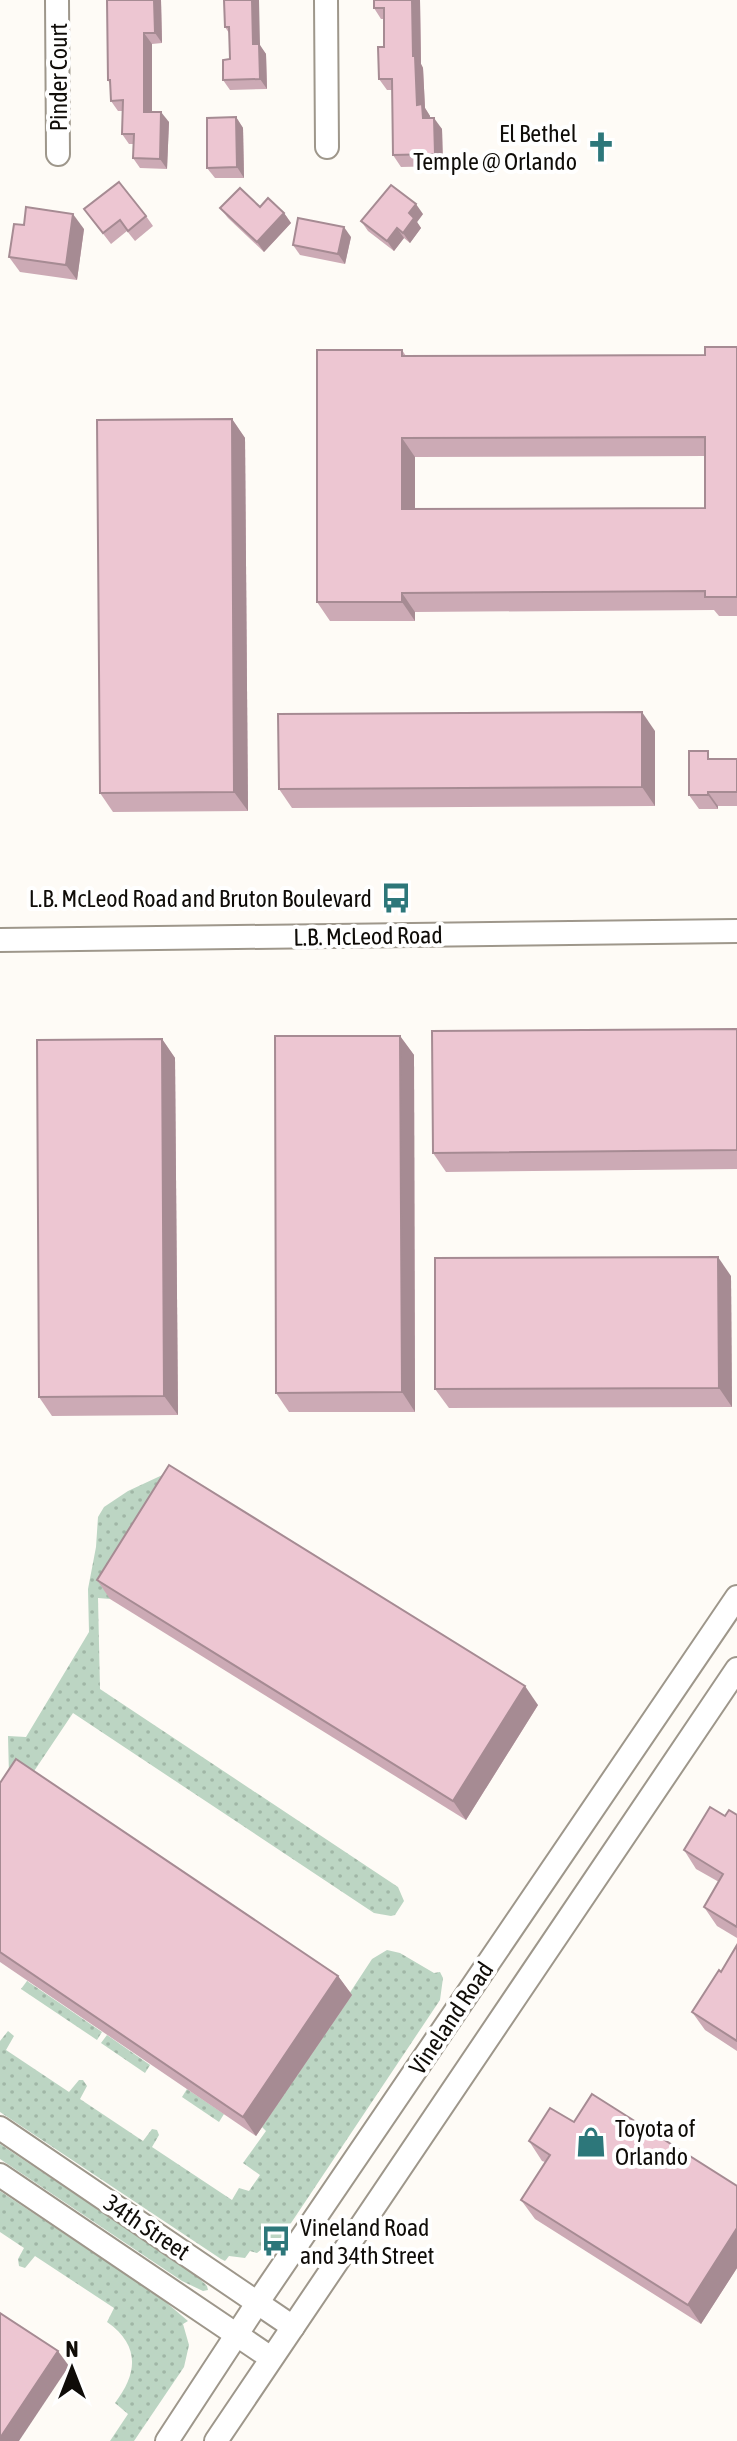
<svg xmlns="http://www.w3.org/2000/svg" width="737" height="2441" viewBox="0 0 737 2441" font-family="'Asap Condensed',sans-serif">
<defs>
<pattern id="grass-dots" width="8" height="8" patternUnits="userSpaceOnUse" patternTransform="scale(2)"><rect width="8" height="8" fill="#bcd5c3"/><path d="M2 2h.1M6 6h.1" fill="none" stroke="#a0b6a6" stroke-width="1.8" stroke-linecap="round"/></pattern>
</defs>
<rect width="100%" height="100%" fill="#fefbf6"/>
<g fill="url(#grass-dots)">
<path d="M 171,1471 L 182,1484 L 110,1599 L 98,1598 L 100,1689 L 398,1887 L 404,1901 L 395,1915 L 391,1916 L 374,1913 L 73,1713 L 0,1822 L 9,1775 L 8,1736 L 26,1737 L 89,1632 L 88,1589 L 96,1547 L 98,1517 L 104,1507 L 128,1491 Z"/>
<path d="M 387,1950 L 400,1953 L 434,1973 L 440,1972 L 443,1978 L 440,2000 L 271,2253 L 263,2248 L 257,2253 L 250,2251 L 245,2258 L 229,2256 L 225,2261 L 221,2259 L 0,2112 L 0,2041 L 8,2031 L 14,2036 L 6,2050 L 69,2092 L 79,2080 L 83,2080 L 87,2086 L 80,2099 L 143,2141 L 152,2129 L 157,2130 L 159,2135 L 152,2147 L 232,2200 L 239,2188 L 249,2191 L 260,2175 L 243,2163 L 266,2131 L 262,2127 L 372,1959 Z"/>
<path d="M 27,1981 L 102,2032 L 97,2040 L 21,1989 Z"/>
<path d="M 107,2035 L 150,2065 L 145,2073 L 101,2043 Z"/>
<path d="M 187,2089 L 224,2114 L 219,2122 L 182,2097 Z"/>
<path d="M 0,2144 L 196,2275 L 207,2286 L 208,2290 L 203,2291 L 182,2281 L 0,2159 Z"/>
<path d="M 0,2191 L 161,2298 L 188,2321 L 183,2324 L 189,2345 L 184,2367 L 134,2441 L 110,2441 L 128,2414 L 115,2403 C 138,2373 140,2345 107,2322 L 114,2308 L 35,2256 L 25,2268 L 19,2266 L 18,2259 L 24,2248 L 0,2232 Z"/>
</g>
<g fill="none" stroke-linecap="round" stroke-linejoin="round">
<g stroke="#9e978b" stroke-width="26">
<g id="minor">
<path d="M 57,0 L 58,154"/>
<path d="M 326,0 L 327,147"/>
<path d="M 0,940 L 737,931"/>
<path d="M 0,2128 L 293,2327"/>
<path d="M 0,2175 L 271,2358"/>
<path d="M 167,2441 L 258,2302 L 737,1597"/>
<path d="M 216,2441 L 737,1669"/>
</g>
</g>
<use href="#minor" stroke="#fff" stroke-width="22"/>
</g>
<g fill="#ccaab5" fill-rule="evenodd">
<path d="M 107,0 L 161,0 L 162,43 L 152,44 L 152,112 L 169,122 L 167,169 L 140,168 L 133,158 L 133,144 L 129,144 L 122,134 L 122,111 L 118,111 L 111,101 L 110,84 L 108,80 Z"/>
<path d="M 224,0 L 266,54 L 267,89 L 230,90 L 223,80 L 230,59 L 229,33 L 225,27 Z"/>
<path d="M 374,0 L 420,0 L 421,64 L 423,68 L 425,108 L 430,116 L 430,118 L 442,129 L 443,166 L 401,167 L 393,155 L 392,90 L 387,90 L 379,79 L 384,47 L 384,19 L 381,19 L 374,8 Z"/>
<path d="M 236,117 L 243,128 L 244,178 L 215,178 L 207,168 Z"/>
<path d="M 260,207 L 284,213 L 291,223 L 264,252 L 228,218 L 220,208 Z"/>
<path d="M 84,209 L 146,216 L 153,226 L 135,241 L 127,231 L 111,244 Z"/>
<path d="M 423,214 L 417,222 L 421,228 L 410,243 L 404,238 L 394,251 L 368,231 L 361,221 Z"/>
<path d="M 24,225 L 84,229 L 77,280 L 20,272 L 9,257 Z"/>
<path d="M 351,237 L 345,264 L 300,255 L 293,245 Z"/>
<path d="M 737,347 L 737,616 L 719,616 L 714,610 L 415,612 L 415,621 L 330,621 L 317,602 L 402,350 L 406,356 L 705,355 ZM 705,456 L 705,508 L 415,509 L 415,457 Z"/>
<path d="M 232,419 L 245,438 L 248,811 L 113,812 L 100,793 Z"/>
<path d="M 655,731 L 655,806 L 292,808 L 279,789 Z"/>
<path d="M 714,759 L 737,759 L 737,806 L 718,806 L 718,809 L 699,809 L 689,795 Z"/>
<path d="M 737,1029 L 737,1169 L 446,1172 L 433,1153 Z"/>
<path d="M 400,1036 L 414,1055 L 415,1412 L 289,1412 L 276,1393 Z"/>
<path d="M 162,1039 L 175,1058 L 178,1415 L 52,1416 L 39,1397 Z"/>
<path d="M 731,1276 L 732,1407 L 449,1408 L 435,1389 Z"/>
<path d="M 97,1580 L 538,1705 L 466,1820 L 110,1599 Z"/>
<path d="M 0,1783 L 338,1976 L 352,1995 L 256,2136 L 0,1962 Z"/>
<path d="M 737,1815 L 737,1938 L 717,1926 L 704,1907 L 719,1882 L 696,1869 L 684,1850 L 725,1816 Z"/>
<path d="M 737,1945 L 737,2051 L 705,2030 L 692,2012 L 721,1972 Z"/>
<path d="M 574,2122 L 737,2186 L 737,2268 L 701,2324 L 535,2219 L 521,2200 L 545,2162 L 542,2161 L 529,2141 Z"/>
</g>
<g fill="#a68b93">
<path d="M 154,0 L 161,0 L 162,43 L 155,33 Z"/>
<path d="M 252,0 L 259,0 L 260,45 L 266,54 L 267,89 L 260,79 L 253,44 Z"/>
<path d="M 412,0 L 420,0 L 421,64 L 423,68 L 425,108 L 430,116 L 430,129 L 423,118 L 417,105 L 413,56 Z"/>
<path d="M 144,33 L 152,44 L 152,122 L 144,112 Z"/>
<path d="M 161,112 L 169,122 L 167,169 L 160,159 Z"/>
<path d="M 236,117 L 243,128 L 244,178 L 237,167 Z"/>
<path d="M 434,118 L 442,129 L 443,166 L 435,154 Z"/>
<path d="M 416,204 L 423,214 L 417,222 L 421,228 L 410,243 L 403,233 L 409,213 Z"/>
<path d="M 284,213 L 291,223 L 264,252 L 257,242 Z"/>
<path d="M 73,214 L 84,229 L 77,280 L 66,265 Z"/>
<path d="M 344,227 L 351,237 L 345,264 L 338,254 Z"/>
<path d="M 397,228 L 404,238 L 394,251 L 387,241 Z"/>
<path d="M 232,419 L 245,438 L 248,811 L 234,792 Z"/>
<path d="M 402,438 L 415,457 L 415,528 L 402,509 Z"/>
<path d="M 402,593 L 415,612 L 415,621 L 402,602 Z"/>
<path d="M 642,712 L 655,731 L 655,806 L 642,787 Z"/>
<path d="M 708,792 L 718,806 L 718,809 L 708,795 Z"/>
<path d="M 400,1036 L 414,1055 L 415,1412 L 402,1392 Z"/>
<path d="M 162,1039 L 175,1058 L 178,1415 L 164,1396 Z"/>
<path d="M 718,1257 L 731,1276 L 732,1407 L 719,1388 Z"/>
<path d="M 525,1686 L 538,1705 L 466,1820 L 453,1801 Z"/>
<path d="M 338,1976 L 352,1995 L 256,2136 L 243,2117 Z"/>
<path d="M 737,2228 L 737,2268 L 701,2324 L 688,2305 Z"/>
<path d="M 58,2351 L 69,2366 L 19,2441 L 0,2441 L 0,2438 Z"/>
</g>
<g fill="#edc6d2" stroke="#a68b93" stroke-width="2" fill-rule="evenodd">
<path d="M 107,0 L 154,0 L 155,33 L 144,33 L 144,112 L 161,112 L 160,159 L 133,158 L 134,134 L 122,134 L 123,100 L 111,101 L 110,80 L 108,80 Z"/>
<path d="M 224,0 L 252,0 L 253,44 L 259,44 L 260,79 L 223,80 L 223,60 L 230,59 L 229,27 L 225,27 Z"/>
<path d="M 374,0 L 412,0 L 413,56 L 415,56 L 417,105 L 422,104 L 423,118 L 434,118 L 435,154 L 393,155 L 392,79 L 379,79 L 378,47 L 384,47 L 384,8 L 374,8 Z"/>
<path d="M 236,117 L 237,167 L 207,168 L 207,118 Z"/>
<path d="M 119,182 L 146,216 L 128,231 L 120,220 L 103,233 L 84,209 Z"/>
<path d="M 391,185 L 416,204 L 409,213 L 414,218 L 403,233 L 397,228 L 387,241 L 361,221 Z"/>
<path d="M 240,188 L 260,207 L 268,198 L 284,213 L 257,242 L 220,208 Z"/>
<path d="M 26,207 L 73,214 L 66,265 L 9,257 L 14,224 L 24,225 Z"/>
<path d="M 298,218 L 344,227 L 338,254 L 293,245 Z"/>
<path d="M 705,347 L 737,347 L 737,597 L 705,597 L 705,591 L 402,593 L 402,602 L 317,602 L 317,350 L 402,350 L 402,356 L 705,355 ZM 705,437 L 705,508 L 402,509 L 402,438 Z"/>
<path d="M 232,419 L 234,792 L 100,793 L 97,420 Z"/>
<path d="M 642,712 L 642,787 L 279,789 L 278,714 Z"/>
<path d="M 689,751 L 708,751 L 708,759 L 737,759 L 737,792 L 708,792 L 708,795 L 689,795 Z"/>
<path d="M 737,1029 L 737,1150 L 433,1153 L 432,1031 Z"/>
<path d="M 275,1036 L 400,1036 L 402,1392 L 276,1393 Z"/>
<path d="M 162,1039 L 164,1396 L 39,1397 L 37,1040 Z"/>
<path d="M 718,1257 L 719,1388 L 435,1389 L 435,1258 Z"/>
<path d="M 169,1465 L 525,1686 L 453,1801 L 97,1580 Z"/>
<path d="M 16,1759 L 338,1976 L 243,2117 L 0,1952 L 0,1783 Z"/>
<path d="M 710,1807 L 725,1816 L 729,1810 L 737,1815 L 737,1927 L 704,1907 L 723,1874 L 684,1850 Z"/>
<path d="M 737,1945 L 737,2041 L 692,2012 L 719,1970 L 721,1972 Z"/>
<path d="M 592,2094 L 737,2186 L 737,2228 L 688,2305 L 521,2200 L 550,2155 L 529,2141 L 550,2108 L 574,2122 Z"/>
<path d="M 0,2313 L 58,2351 L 0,2438 Z"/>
</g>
<defs>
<g id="church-bare" transform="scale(2.4)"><path d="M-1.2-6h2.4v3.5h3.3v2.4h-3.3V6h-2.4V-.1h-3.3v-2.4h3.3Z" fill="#2d777a" stroke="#fff" stroke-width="2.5" paint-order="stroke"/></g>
<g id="bus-bare" transform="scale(2.4)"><path d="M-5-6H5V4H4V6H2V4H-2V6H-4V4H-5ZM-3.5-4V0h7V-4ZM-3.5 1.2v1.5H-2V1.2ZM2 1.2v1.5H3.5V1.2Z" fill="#2d777a" stroke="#fff" stroke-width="2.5" paint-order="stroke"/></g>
<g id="shop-bare" transform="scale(2.4)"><path d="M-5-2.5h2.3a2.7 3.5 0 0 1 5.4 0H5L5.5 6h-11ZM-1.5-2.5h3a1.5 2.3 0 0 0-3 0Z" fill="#2d777a" stroke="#fff" stroke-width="2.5" paint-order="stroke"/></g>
</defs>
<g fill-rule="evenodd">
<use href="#church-bare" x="601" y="147"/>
<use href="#bus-bare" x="396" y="898"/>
<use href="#shop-bare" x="591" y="2142"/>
<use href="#bus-bare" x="276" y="2241"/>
</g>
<g text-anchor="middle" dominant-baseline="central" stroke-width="8" stroke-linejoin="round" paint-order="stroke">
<g font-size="24" fill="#0f0c08" stroke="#fff">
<text transform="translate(58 77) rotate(-90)">Pinder Court</text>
<text transform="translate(368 936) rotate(-1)">L.B. McLeod Road</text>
<text transform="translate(451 2018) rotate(-56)">Vineland Road</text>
<text transform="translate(147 2227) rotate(34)">34th Street</text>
</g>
<g font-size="24" fill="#0f0c08" stroke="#fff" text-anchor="end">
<text x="577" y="133">El Bethel<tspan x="577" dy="28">Temple @ Orlando</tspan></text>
<text x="372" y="898">L.B. McLeod Road and Bruton Boulevard</text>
<text x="615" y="2128" text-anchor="start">Toyota of<tspan x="615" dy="28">Orlando</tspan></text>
<text x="300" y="2227" text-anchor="start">Vineland Road<tspan x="300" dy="28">and 34th Street</tspan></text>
</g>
</g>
<g transform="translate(72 2369)" stroke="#ffffff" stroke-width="6" paint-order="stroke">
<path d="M0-6L14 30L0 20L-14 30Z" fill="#0f0c08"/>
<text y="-12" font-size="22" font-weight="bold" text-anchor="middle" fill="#0f0c08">N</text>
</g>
</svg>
